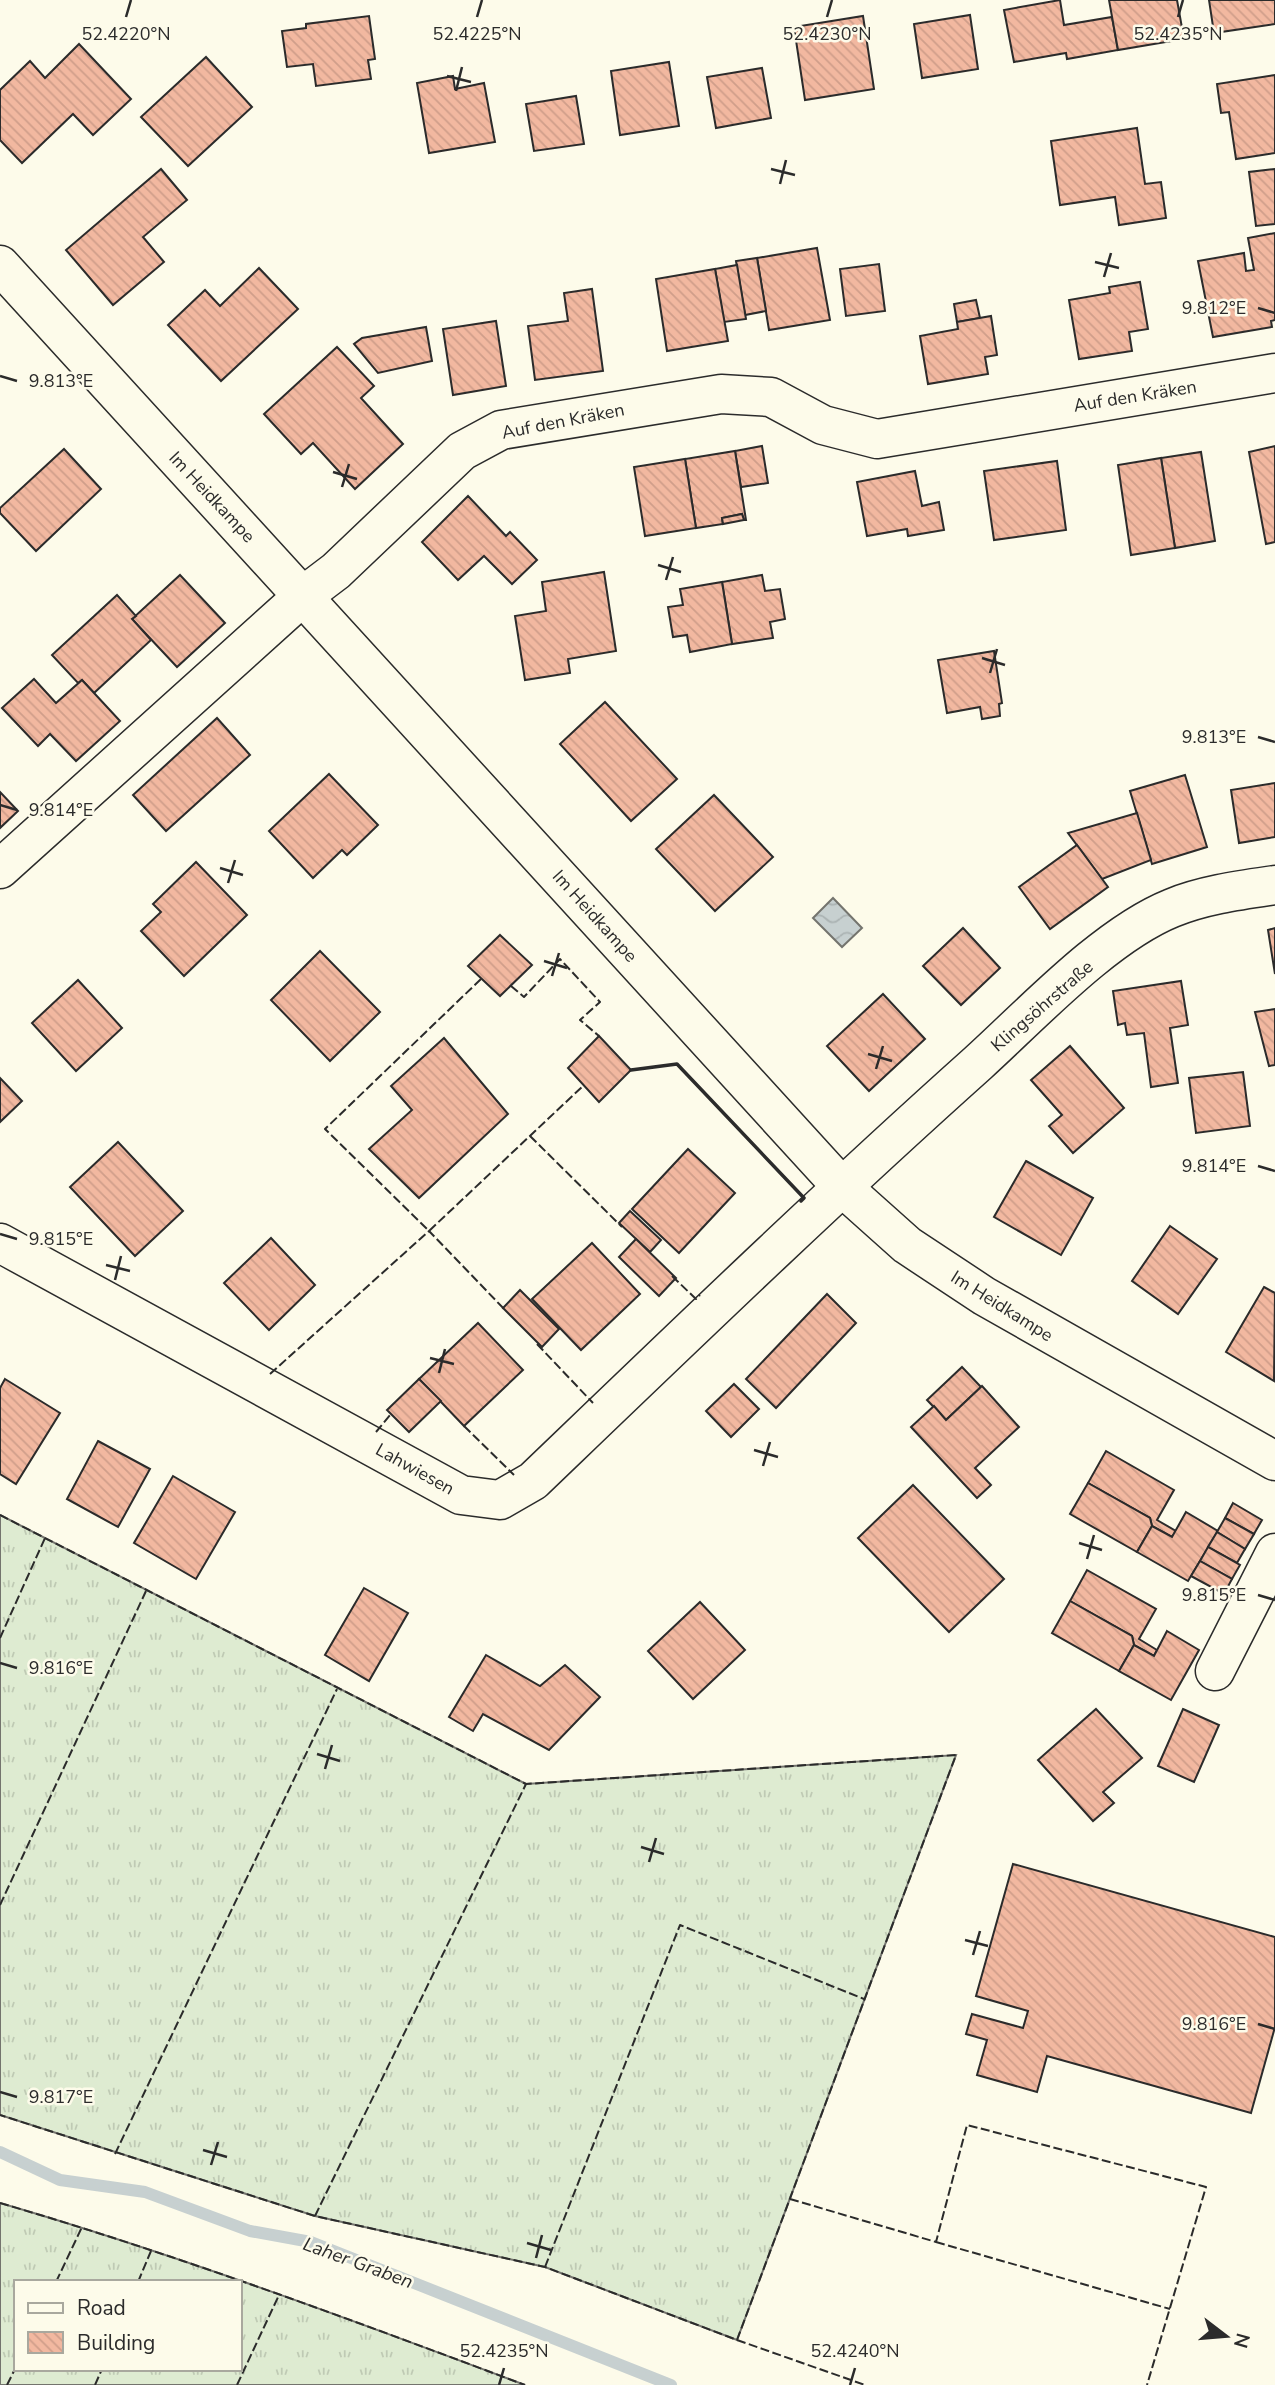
<svg xmlns="http://www.w3.org/2000/svg" width="1275" height="2385" viewBox="0 0 1275 2385" font-family="'Nunito Sans',sans-serif">
<defs>
<pattern id="grass-tufts" width="24" height="20" patternUnits="userSpaceOnUse" patternTransform="scale(1.75)"><rect width="24" height="20" fill="#deebd1"/><path d="M3 7l-1-3M5 7V3M7 7l1-3M15 17l-1-3M17 17v-4M19 17l1-3" fill="none" stroke="#bfcab4"/></pattern>
<pattern id="water-waves" width="16" height="10" patternUnits="userSpaceOnUse" patternTransform="scale(1.75)"><rect width="16" height="10" fill="#c7d0d0"/><path d="M0 5q4-4 8 0t8 0" fill="none" stroke="#abb3b3"/></pattern>
<pattern id="building-back-hatch" width="6" height="6" patternUnits="userSpaceOnUse" patternTransform="scale(1.75)"><rect width="6" height="6" fill="#f2b8a0"/><path d="M-1 5l2 2M0 0l6 6M5-1l2 2" fill="none" stroke="#d09e8a"/></pattern>
</defs>
<rect width="100%" height="100%" fill="#fdfbea"/>
<g fill="url(#grass-tufts)" stroke="#74746e" stroke-width="2" fill-rule="evenodd">
<path d="M 0,1515 L 526,1784 L 956,1755 L 737,2340 L 545,2267 L 315,2216 L 0,2115 Z"/>
<path d="M 0,2203 C 178,2255 352,2320 525,2385 L 0,2385 ZM 16,2282 L 240,2282 L 240,2369 L 16,2369 Z"/>
</g>
<path fill="url(#water-waves)" stroke="#74746e" stroke-width="2" d="M 833,898 L 862,928 L 842,947 L 813,918 Z"/>
<g fill="none" stroke-linecap="round" stroke-linejoin="round">
<path stroke="#c7d0d0" stroke-width="12" d="M 0,2152 L 60,2180 L 145,2192 L 250,2231 L 311,2242 L 671,2385"/>
</g>
<g fill="url(#building-back-hatch)" stroke="#2b2b2b" stroke-width="2">
<path d="M 1060,0 L 1064,25 L 1112,17 L 1118,50 L 1067,59 L 1066,53 L 1014,62 L 1004,10 Z"/>
<path d="M 1109,0 L 1177,0 L 1184,39 L 1118,50 Z"/>
<path d="M 1209,0 L 1275,0 L 1275,24 L 1214,33 Z"/>
<path d="M 970,15 L 978,69 L 922,78 L 914,24 Z"/>
<path d="M 369,16 L 375,59 L 368,60 L 371,79 L 316,86 L 313,64 L 287,67 L 282,31 L 306,28 L 306,24 Z"/>
<path d="M 863,16 L 874,89 L 805,100 L 794,27 Z"/>
<path d="M 79,44 L 131,99 L 93,135 L 73,114 L 22,163 L 0,140 L 0,90 L 30,61 L 45,78 Z"/>
<path d="M 206,57 L 252,107 L 188,166 L 141,117 Z"/>
<path d="M 669,62 L 679,126 L 620,135 L 611,71 Z"/>
<path d="M 762,68 L 771,118 L 716,128 L 707,77 Z"/>
<path d="M 1275,75 L 1275,153 L 1236,159 L 1229,112 L 1221,113 L 1217,84 Z"/>
<path d="M 453,76 L 455,89 L 484,83 L 495,142 L 429,153 L 417,83 Z"/>
<path d="M 576,96 L 584,144 L 534,151 L 526,104 Z"/>
<path d="M 1137,128 L 1145,184 L 1161,182 L 1166,218 L 1119,225 L 1115,197 L 1060,205 L 1051,141 Z"/>
<path d="M 161,169 L 187,200 L 143,237 L 164,262 L 113,305 L 66,250 Z"/>
<path d="M 1275,169 L 1275,224 L 1256,226 L 1249,172 Z"/>
<path d="M 1275,233 L 1275,320 L 1271,321 L 1272,327 L 1213,337 L 1198,261 L 1244,253 L 1246,271 L 1254,270 L 1248,238 Z"/>
<path d="M 817,248 L 830,320 L 769,330 L 757,258 Z"/>
<path d="M 757,258 L 766,311 L 745,315 L 736,261 Z"/>
<path d="M 879,264 L 885,311 L 846,316 L 840,269 Z"/>
<path d="M 737,265 L 746,319 L 724,322 L 715,269 Z"/>
<path d="M 259,268 L 298,309 L 221,381 L 168,325 L 205,290 L 220,306 Z"/>
<path d="M 715,269 L 728,341 L 667,351 L 656,279 Z"/>
<path d="M 1140,282 L 1148,329 L 1129,332 L 1132,351 L 1079,359 L 1069,300 L 1110,293 L 1109,287 Z"/>
<path d="M 592,289 L 603,371 L 535,380 L 528,326 L 568,321 L 564,293 Z"/>
<path d="M 976,300 L 980,318 L 957,322 L 954,304 Z"/>
<path d="M 991,316 L 997,355 L 985,357 L 988,374 L 928,384 L 920,336 L 958,329 L 957,322 Z"/>
<path d="M 496,321 L 506,386 L 453,395 L 443,329 Z"/>
<path d="M 426,327 L 432,361 L 378,373 L 354,344 L 362,338 Z"/>
<path d="M 337,347 L 374,386 L 361,398 L 403,444 L 355,489 L 313,443 L 301,454 L 264,414 Z"/>
<path d="M 762,446 L 768,483 L 741,487 L 735,451 Z"/>
<path d="M 1275,446 L 1275,542 L 1266,544 L 1249,452 Z"/>
<path d="M 64,449 L 101,489 L 36,551 L 0,513 L 0,508 Z"/>
<path d="M 735,451 L 746,520 L 744,520 L 742,514 L 722,518 L 723,524 L 696,528 L 685,459 Z"/>
<path d="M 1201,452 L 1215,541 L 1175,548 L 1161,458 Z"/>
<path d="M 1161,458 L 1175,548 L 1131,555 L 1118,465 Z"/>
<path d="M 685,459 L 696,528 L 645,536 L 634,467 Z"/>
<path d="M 1057,461 L 1066,530 L 994,540 L 984,471 Z"/>
<path d="M 915,471 L 922,506 L 939,502 L 944,530 L 908,536 L 907,529 L 867,536 L 857,482 Z"/>
<path d="M 468,496 L 506,536 L 510,532 L 537,560 L 512,584 L 484,556 L 458,580 L 422,542 Z"/>
<path d="M 742,514 L 744,520 L 723,524 L 722,518 Z"/>
<path d="M 604,572 L 616,651 L 568,659 L 570,673 L 525,680 L 515,616 L 546,611 L 542,582 Z"/>
<path d="M 180,575 L 225,623 L 177,667 L 132,619 Z"/>
<path d="M 762,575 L 765,591 L 780,589 L 785,619 L 770,622 L 773,638 L 732,644 L 722,582 Z"/>
<path d="M 722,582 L 732,644 L 690,652 L 687,635 L 673,637 L 668,607 L 683,605 L 680,589 Z"/>
<path d="M 117,595 L 136,616 L 132,619 L 151,640 L 94,693 L 82,680 L 78,683 L 52,655 Z"/>
<path d="M 994,651 L 1002,703 L 999,704 L 1000,716 L 982,719 L 980,707 L 947,713 L 938,660 Z"/>
<path d="M 34,679 L 56,703 L 82,680 L 120,721 L 76,761 L 50,734 L 38,746 L 2,708 Z"/>
<path d="M 605,702 L 677,779 L 631,821 L 560,744 Z"/>
<path d="M 217,718 L 250,755 L 166,831 L 133,795 Z"/>
<path d="M 329,774 L 378,825 L 347,855 L 342,850 L 313,878 L 269,831 Z"/>
<path d="M 1185,775 L 1207,847 L 1152,864 L 1130,791 Z"/>
<path d="M 1275,783 L 1275,837 L 1239,843 L 1231,790 Z"/>
<path d="M 0,792 L 18,811 L 0,828 Z"/>
<path d="M 714,795 L 773,857 L 715,911 L 656,849 Z"/>
<path d="M 1137,813 L 1151,860 L 1102,879 L 1068,833 Z"/>
<path d="M 1077,845 L 1108,887 L 1050,929 L 1019,887 Z"/>
<path d="M 196,862 L 247,915 L 184,976 L 141,931 L 161,912 L 153,904 Z"/>
<path d="M 963,928 L 1000,968 L 961,1005 L 923,966 Z"/>
<path d="M 1275,928 L 1275,974 L 1268,930 Z"/>
<path d="M 500,935 L 532,965 L 500,996 L 468,966 Z"/>
<path d="M 320,951 L 380,1012 L 330,1061 L 271,1000 Z"/>
<path d="M 78,980 L 122,1028 L 76,1071 L 32,1023 Z"/>
<path d="M 1181,981 L 1188,1025 L 1170,1028 L 1178,1083 L 1151,1087 L 1144,1033 L 1127,1035 L 1125,1023 L 1118,1025 L 1113,991 Z"/>
<path d="M 883,994 L 925,1039 L 869,1091 L 827,1046 Z"/>
<path d="M 1275,1009 L 1275,1065 L 1269,1066 L 1255,1012 Z"/>
<path d="M 599,1036 L 631,1070 L 599,1102 L 568,1068 Z"/>
<path d="M 444,1038 L 508,1114 L 419,1198 L 369,1149 L 412,1110 L 391,1086 Z"/>
<path d="M 1070,1046 L 1124,1108 L 1073,1153 L 1049,1126 L 1062,1115 L 1031,1080 Z"/>
<path d="M 1243,1072 L 1250,1126 L 1196,1133 L 1189,1078 Z"/>
<path d="M 0,1078 L 22,1101 L 0,1122 Z"/>
<path d="M 118,1142 L 183,1211 L 135,1256 L 70,1187 Z"/>
<path d="M 688,1149 L 735,1193 L 679,1253 L 632,1209 Z"/>
<path d="M 1026,1161 L 1093,1198 L 1061,1255 L 994,1217 Z"/>
<path d="M 630,1211 L 661,1240 L 650,1252 L 619,1223 Z"/>
<path d="M 1170,1226 L 1217,1259 L 1178,1314 L 1132,1281 Z"/>
<path d="M 271,1238 L 315,1285 L 269,1330 L 224,1283 Z"/>
<path d="M 636,1239 L 676,1278 L 659,1296 L 619,1257 Z"/>
<path d="M 592,1243 L 640,1294 L 581,1350 L 532,1299 Z"/>
<path d="M 1264,1287 L 1275,1293 L 1274,1381 L 1226,1352 Z"/>
<path d="M 520,1290 L 559,1329 L 542,1347 L 503,1308 Z"/>
<path d="M 827,1294 L 856,1323 L 776,1408 L 746,1379 Z"/>
<path d="M 478,1323 L 523,1370 L 464,1426 L 419,1379 Z"/>
<path d="M 962,1367 L 981,1387 L 946,1420 L 927,1400 Z"/>
<path d="M 5,1379 L 60,1413 L 16,1484 L 0,1474 L 0,1388 Z"/>
<path d="M 419,1379 L 441,1401 L 409,1432 L 387,1410 Z"/>
<path d="M 734,1384 L 759,1409 L 731,1437 L 706,1411 Z"/>
<path d="M 982,1386 L 1019,1427 L 975,1468 L 991,1485 L 977,1498 L 911,1427 L 934,1406 L 946,1420 Z"/>
<path d="M 98,1441 L 150,1469 L 118,1527 L 67,1499 Z"/>
<path d="M 1106,1451 L 1174,1490 L 1157,1520 L 1176,1531 L 1172,1537 L 1152,1526 L 1150,1518 L 1088,1483 Z"/>
<path d="M 173,1476 L 235,1512 L 196,1579 L 134,1543 Z"/>
<path d="M 1088,1483 L 1150,1518 L 1152,1526 L 1137,1552 L 1070,1514 Z"/>
<path d="M 913,1485 L 1004,1579 L 949,1632 L 858,1538 Z"/>
<path d="M 1233,1503 L 1262,1520 L 1254,1534 L 1225,1518 Z"/>
<path d="M 1186,1512 L 1218,1531 L 1188,1581 L 1137,1552 L 1152,1526 L 1172,1537 Z"/>
<path d="M 1225,1518 L 1254,1534 L 1245,1549 L 1217,1532 Z"/>
<path d="M 1217,1532 L 1245,1549 L 1237,1563 L 1208,1547 Z"/>
<path d="M 1208,1547 L 1240,1565 L 1232,1579 L 1200,1561 Z"/>
<path d="M 1200,1561 L 1232,1579 L 1224,1594 L 1191,1576 Z"/>
<path d="M 1087,1570 L 1156,1609 L 1139,1639 L 1157,1650 L 1154,1656 L 1134,1645 L 1132,1636 L 1070,1601 Z"/>
<path d="M 364,1588 L 408,1613 L 369,1681 L 325,1655 Z"/>
<path d="M 1070,1601 L 1132,1636 L 1134,1645 L 1119,1671 L 1052,1633 Z"/>
<path d="M 700,1602 L 745,1650 L 693,1699 L 648,1651 Z"/>
<path d="M 1167,1631 L 1199,1650 L 1171,1700 L 1119,1671 L 1134,1645 L 1154,1656 Z"/>
<path d="M 486,1655 L 540,1686 L 565,1665 L 600,1697 L 549,1750 L 483,1714 L 473,1731 L 449,1717 Z"/>
<path d="M 1096,1709 L 1142,1758 L 1103,1792 L 1114,1803 L 1093,1821 L 1038,1760 Z"/>
<path d="M 1183,1709 L 1219,1725 L 1194,1782 L 1158,1766 Z"/>
<path d="M 1013,1864 L 1275,1937 L 1275,2027 L 1251,2113 L 1047,2056 L 1037,2092 L 977,2075 L 987,2040 L 966,2034 L 972,2014 L 1023,2028 L 1028,2011 L 976,1996 Z"/>
</g>
<g fill="none" stroke-linecap="round" stroke-linejoin="round">
<g stroke="#2b2b2b" stroke-width="41">
<g id="minor">
<path d="M 0,265 L 841,1186 L 907,1245 L 984,1296 L 1275,1461"/>
<path d="M 0,869 L 303,596 L 336,571 L 462,451 L 501,430 L 721,394 L 771,397 L 823,425 L 877,439 L 1275,373"/>
<path d="M 0,1243 L 461,1495 L 500,1500 L 533,1481 C 680,1340 826,1199 978,1063 C 1032,1014 1105,935 1172,908 C 1203,895 1241,890 1275,885"/>
<path d="M 1215,1671 L 1275,1553"/>
</g>
</g>
<use href="#minor" stroke="#fdfbea" stroke-width="38"/>
<g stroke="#2b2b2b" stroke-width="2" stroke-dasharray="9 3.5" stroke-linecap="butt">
<path d="M 481,979 L 325,1129 L 429,1231 L 584,1085"/>
<path d="M 511,986 L 524,997 L 560,959 L 600,1002 L 580,1020 L 599,1036"/>
<path d="M 530,1136 L 622,1227"/>
<path d="M 672,1276 L 696,1299 L 700,1295"/>
<path d="M 537,1344 L 593,1403"/>
<path d="M 270,1374 L 429,1231 L 506,1311"/>
<path d="M 464,1426 L 514,1475"/>
<path d="M 376,1432 L 391,1414"/>
<path d="M 0,1515 L 526,1784 L 956,1755 L 737,2340 L 545,2267 L 315,2216 L 0,2115"/>
<path d="M 0,1638 L 45,1538"/>
<path d="M 0,1905 L 146,1591"/>
<path d="M 115,2154 L 337,1689"/>
<path d="M 790,2199 L 936,2242 L 967,2125 L 1206,2187 L 1147,2385"/>
<path d="M 0,2203 C 178,2255 352,2320 525,2385"/>
<path d="M 315,2216 L 526,1784"/>
<path d="M 936,2242 L 1170,2309"/>
<path d="M 545,2267 L 680,1925 L 864,1999"/>
<path d="M 56,2282 L 82,2227"/>
<path d="M 138,2282 L 151,2251"/>
<path d="M 737,2340 L 865,2385"/>
<path d="M 7,2385 L 16,2367"/>
<path d="M 95,2385 L 102,2369"/>
<path d="M 237,2385 L 279,2295"/>
</g>
<path stroke="#2b2b2b" stroke-width="3.5" d="M 631,1070 L 677,1064 L 804,1198 L 801,1201"/>
</g>
<path fill="none" stroke="#2b2b2b" stroke-width="2.5" d="M 126,17 L 131,0M 477,17 L 482,0M 827,17 L 832,0M 1178,17 L 1183,0M 447,76 L 471,82M 456,91 L 462,67M 771,169 L 795,175M 780,184 L 786,160M 1095,262 L 1119,268M 1104,277 L 1111,253M 1258,308 L 1275,313M 0,376 L 17,381M 333,472 L 357,479M 342,487 L 349,464M 658,565 L 681,572M 666,580 L 673,557M 982,658 L 1005,665M 990,673 L 997,649M 1258,737 L 1275,742M 0,805 L 17,810M 220,868 L 243,875M 228,883 L 235,860M 544,961 L 567,968M 552,976 L 559,953M 868,1054 L 892,1061M 876,1069 L 883,1046M 1258,1166 L 1275,1171M 0,1234 L 17,1239M 106,1265 L 130,1271M 115,1280 L 121,1256M 430,1358 L 454,1364M 439,1373 L 445,1349M 754,1450 L 778,1457M 763,1466 L 770,1442M 1079,1543 L 1102,1550M 1087,1559 L 1094,1535M 1258,1595 L 1275,1600M 0,1663 L 17,1668M 317,1754 L 340,1761M 325,1769 L 332,1745M 641,1847 L 664,1854M 649,1862 L 656,1838M 965,1940 L 988,1946M 973,1955 L 980,1931M 1258,2024 L 1275,2029M 0,2092 L 17,2097M 203,2150 L 227,2157M 211,2165 L 218,2142M 527,2243 L 551,2250M 536,2258 L 542,2235M 499,2385 L 504,2368M 850,2385 L 855,2368"/>
<g text-anchor="middle" dominant-baseline="central" stroke-width="5" stroke-linejoin="round" paint-order="stroke">
<g font-size="18" fill="#2b2b2b" stroke="#fdfbea">
<text transform="translate(1135 396) rotate(-9)">Auf den Kräken</text>
<text transform="translate(563 421) rotate(-11)">Auf den Kräken</text>
<text transform="translate(212 497) rotate(47)">Im Heidkampe</text>
<text transform="translate(595 916) rotate(48)">Im Heidkampe</text>
<text transform="translate(1042 1006) rotate(-41)">Klingsöhrstraße</text>
<text transform="translate(1002 1306) rotate(32)">Im Heidkampe</text>
<text transform="translate(415 1469) rotate(29)">Lahwiesen</text>
</g>
<g font-size="19" font-style="italic" fill="#2b2b2b" stroke="#fdfbea">
<text transform="translate(358 2263) rotate(20)">Laher Graben</text>
</g>
</g>
<g font-size="18" text-anchor="middle" fill="#2b2b2b" stroke="#fdfbea" stroke-width="5" stroke-linejoin="round" paint-order="stroke">
<text x="126" y="40">52.4220°N</text>
<text x="477" y="40">52.4225°N</text>
<text x="827" y="40">52.4230°N</text>
<text x="1178" y="40">52.4235°N</text>
<text x="1214" y="314">9.812°E</text>
<text x="61" y="387">9.813°E</text>
<text x="1214" y="743">9.813°E</text>
<text x="61" y="816">9.814°E</text>
<text x="1214" y="1172">9.814°E</text>
<text x="61" y="1245">9.815°E</text>
<text x="1214" y="1601">9.815°E</text>
<text x="61" y="1674">9.816°E</text>
<text x="1214" y="2030">9.816°E</text>
<text x="61" y="2103">9.817°E</text>
<text x="504" y="2357">52.4235°N</text>
<text x="855" y="2357">52.4240°N</text>
</g>
<rect x="14" y="2280" width="228" height="91" fill="#fdfbea" stroke="#a9a89e" stroke-width="2"/>
<rect x="28" y="2303" width="35" height="10" fill="#fdfbea" stroke="#a9a89e" stroke-width="2"/>
<text x="77" y="2315" font-size="21" fill="#2b2b2b">Road</text>
<rect x="28" y="2332" width="35" height="21" fill="url(#building-back-hatch)" stroke="#a9a89e" stroke-width="2"/>
<text x="77" y="2350" font-size="21" fill="#2b2b2b">Building</text>
<g transform="translate(1226 2336) rotate(106)" stroke="#fdfbea" stroke-width="5" paint-order="stroke">
<path d="M0-5L12 26L0 18L-12 26Z" fill="#2b2b2b"/>
<text y="-10" font-size="19" font-weight="bold" text-anchor="middle" fill="#2b2b2b">N</text>
</g>
</svg>
